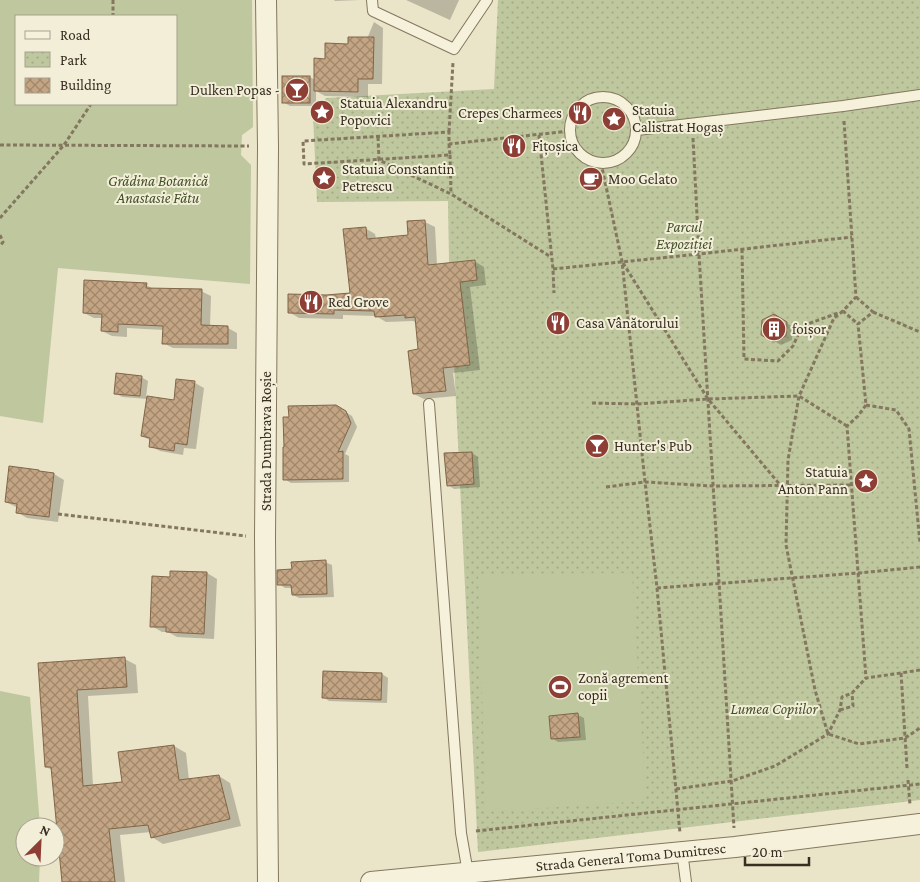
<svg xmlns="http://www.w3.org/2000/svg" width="920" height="882" viewBox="0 0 920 882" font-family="'Crimson Pro',serif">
<defs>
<pattern id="park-dots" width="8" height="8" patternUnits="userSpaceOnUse" patternTransform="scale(1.25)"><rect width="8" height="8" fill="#bec79d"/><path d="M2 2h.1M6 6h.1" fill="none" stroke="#a4ab87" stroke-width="1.8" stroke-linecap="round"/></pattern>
<pattern id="building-cross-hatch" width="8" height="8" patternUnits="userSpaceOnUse" patternTransform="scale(1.25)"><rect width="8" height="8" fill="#c4a583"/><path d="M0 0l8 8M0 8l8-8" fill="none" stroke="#a0876b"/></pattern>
</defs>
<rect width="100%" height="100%" fill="#eae4c9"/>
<path fill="url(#park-dots)" d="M 498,0 L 920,0 L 920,800 L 478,852 L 449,260 L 448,201 L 317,202 L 313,115 L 326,98 L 494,89 Z"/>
<g fill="#bec79d" fill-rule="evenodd">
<path d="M 0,0 L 252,0 L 253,127 L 242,135 L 241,155 L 251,165 L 250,284 L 58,268 L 43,423 L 0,416 ZM 176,16 L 176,104 L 16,104 L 16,16 Z"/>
<path d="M 632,573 L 646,801 L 486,812 L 478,574 Z"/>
<path d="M 0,691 L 30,697 L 40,827 L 25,827 L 25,857 L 40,857 L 39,882 L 0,882 Z"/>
</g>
<g fill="#0003">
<path d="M 334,0 L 360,0 L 335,1 Z"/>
<path d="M 406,0 L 459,0 L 450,20 Z"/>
<path d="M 374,22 L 383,28 L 382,84 L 368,84 L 368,97 L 325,96 L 316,91 L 316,106 L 290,106 L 283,102 L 310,77 L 315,80 L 326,60 L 364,46 Z"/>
<path d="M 425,222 L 435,227 L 437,265 L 474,261 L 484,267 L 486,285 L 470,287 L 480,370 L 453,373 L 456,396 L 424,399 L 414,394 L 420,350 L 417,323 L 413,321 L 386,322 L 376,316 L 343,315 L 343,319 L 299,318 L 289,312 L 326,296 L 352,295 L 365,228 L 375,234 L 376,239 L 409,236 Z"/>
<path d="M 146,285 L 155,290 L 201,291 L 211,296 L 210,327 L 228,328 L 237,333 L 237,349 L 173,348 L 163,343 L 164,330 L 127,328 L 127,337 L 112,336 L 102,331 L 103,318 L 94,318 L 84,313 Z"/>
<path d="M 781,319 L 793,327 L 792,340 L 781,345 L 762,334 Z"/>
<path d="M 141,377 L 148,381 L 146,397 L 175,401 L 177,380 L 195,383 L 204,388 L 196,449 L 184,448 L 183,455 L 160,451 L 150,446 L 151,441 L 143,436 L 148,399 L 122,397 L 115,393 Z"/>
<path d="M 335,406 L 352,416 L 357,427 L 345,454 L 349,456 L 349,482 L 291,483 L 284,479 Z"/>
<path d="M 472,453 L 478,457 L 480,487 L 454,489 L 448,485 Z"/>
<path d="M 42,473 L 54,474 L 64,480 L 58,522 L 27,518 L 17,512 L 18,508 L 6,502 Z"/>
<path d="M 325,562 L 332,565 L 334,597 L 299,598 L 293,595 L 293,588 L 285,588 L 279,584 L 293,570 Z"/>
<path d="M 207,573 L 217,579 L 214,639 L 177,637 L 168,632 L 162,632 L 152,626 L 171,578 Z"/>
<path d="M 125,659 L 136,665 L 138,693 L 88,696 L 93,786 L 123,783 L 174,746 L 186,753 L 189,780 L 219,776 L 230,783 L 241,826 L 163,844 L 152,837 L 151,832 L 120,835 L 125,882 L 64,882 L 52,770 L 46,767 L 40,664 Z"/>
<path d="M 382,674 L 388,678 L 387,703 L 329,701 L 323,697 Z"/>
<path d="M 578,715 L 584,718 L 586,740 L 558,742 L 552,738 Z"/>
</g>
<g fill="url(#building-cross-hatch)" stroke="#816548">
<path d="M 348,37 L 374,37 L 373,79 L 358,79 L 358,92 L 314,91 L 314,58 L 325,59 L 325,43 L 348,44 Z"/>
<rect x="282" y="76" width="28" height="27"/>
<path d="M 425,220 L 428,265 L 475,260 L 477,280 L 460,282 L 470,365 L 443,368 L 446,391 L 413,394 L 408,351 L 418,349 L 415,317 L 405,318 L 405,315 L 375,317 L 374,311 L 334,310 L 334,314 L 288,313 L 288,294 L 326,295 L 350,293 L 343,229 L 366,227 L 367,239 L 408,235 L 407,221 Z"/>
<path d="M 84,280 L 147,283 L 146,288 L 202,289 L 201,325 L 228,326 L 228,344 L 162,344 L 163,326 L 118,324 L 118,332 L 101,331 L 102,314 L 83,313 Z"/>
<path d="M 774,314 L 787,322 L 786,336 L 774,342 L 761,335 L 762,320 Z"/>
<path d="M 116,373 L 142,376 L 140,396 L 114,394 Z"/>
<path d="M 176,379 L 195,381 L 187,445 L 175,443 L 174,451 L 149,447 L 150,438 L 141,436 L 147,396 L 174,400 Z"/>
<path d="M 336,405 L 346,411 L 351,423 L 338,452 L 343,451 L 343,479 L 283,480 L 283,447 L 284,447 L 283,417 L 289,417 L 288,406 Z"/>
<path d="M 472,452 L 474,484 L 447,486 L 444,453 Z"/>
<path d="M 9,466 L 39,470 L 39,471 L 54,473 L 49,517 L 16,513 L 17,504 L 5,502 Z"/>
<path d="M 326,560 L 327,594 L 292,595 L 291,585 L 277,585 L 277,570 L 292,569 L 291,562 Z"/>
<path d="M 170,571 L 207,572 L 204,634 L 166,632 L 166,627 L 150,627 L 152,576 L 170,577 Z"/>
<path d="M 125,657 L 127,687 L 77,690 L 83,786 L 122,782 L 118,752 L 174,745 L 179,780 L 219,775 L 230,819 L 151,838 L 148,825 L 109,829 L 115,882 L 62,882 L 51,767 L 45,767 L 38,663 Z"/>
<path d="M 323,671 L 382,673 L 381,700 L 322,698 Z"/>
<path d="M 578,713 L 580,737 L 551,739 L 549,716 Z"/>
</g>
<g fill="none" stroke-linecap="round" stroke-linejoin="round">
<g stroke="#84775f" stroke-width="12">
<g id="lane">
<path d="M 372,0 L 373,11 L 454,49 L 487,0"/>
<circle cx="603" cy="130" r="33"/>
<path d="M 637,130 L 843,106 L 920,95"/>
<path d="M 429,404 L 461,833 L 468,873"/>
<path d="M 682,851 L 686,882"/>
</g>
</g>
<g stroke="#84775f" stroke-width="22">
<g id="street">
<path d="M 266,0 L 268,147 L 265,538 L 268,882"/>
<path id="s1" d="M 371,882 L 735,847 L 920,824"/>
</g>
</g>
<g stroke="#84775f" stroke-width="3" stroke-dasharray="4 2.5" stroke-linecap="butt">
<path d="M 113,0 L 113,16"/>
<path d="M 844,121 L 856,297 L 843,311 L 858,324"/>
<path d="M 449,132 L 453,62"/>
<path d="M 539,135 L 553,269 L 554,293"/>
<path d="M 378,137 L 379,160 L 451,194 L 551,257"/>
<path d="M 693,138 L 699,254 L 734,828"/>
<path d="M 449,144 L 450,155 L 304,164 L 303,141 L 449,132 L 449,144 L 570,131"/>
<path d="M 0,145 L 249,146"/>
<path d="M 450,155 L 451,194"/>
<path d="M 601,163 L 622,261 L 645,482 L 657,588 L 680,833"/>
<path d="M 0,218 L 64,145 L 91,104"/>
<path d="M 0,235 L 3,242 L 0,246"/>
<path d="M 742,249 L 744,359 L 778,361 L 793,346 L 802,326 L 838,313"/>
<path d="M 623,263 L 708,399 L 781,486"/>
<path d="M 553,269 L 699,254 L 852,237"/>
<path d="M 856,297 L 873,312 L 858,324 L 866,405 L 858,416 L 847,426 L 866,678 L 901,673"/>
<path d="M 843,311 L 834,318 L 799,396 L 788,460 L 786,545 L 815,690 L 828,734 L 859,744 L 905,738 L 920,728"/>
<path d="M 873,312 L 920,332"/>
<path d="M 592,403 L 637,404 L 708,399 L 799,396 L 847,426"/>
<path d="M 866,405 L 896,410 L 909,429 L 920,543"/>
<path d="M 606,487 L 645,482 L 713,486 L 851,485"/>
<path d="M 58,514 L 246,536"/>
<path d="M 657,588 L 859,573 L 920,567"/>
<path d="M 840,710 L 853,706 L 852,693"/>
<path d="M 907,768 L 901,673 L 920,670"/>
<path d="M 908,780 L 910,805"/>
<path d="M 676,789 L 732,781 L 775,766 L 828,734 L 840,710 L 842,697 L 852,693 L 866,678"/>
<path d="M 476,831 L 920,784"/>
</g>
<use href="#lane" stroke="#f6f1db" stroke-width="10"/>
<use href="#street" stroke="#f6f1db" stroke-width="20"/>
</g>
<defs>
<g id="bar-disc" transform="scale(1.25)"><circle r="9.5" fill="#8d3f36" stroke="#f2eed8"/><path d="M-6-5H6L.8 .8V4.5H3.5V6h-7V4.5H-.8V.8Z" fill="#fff"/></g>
<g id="sight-disc" transform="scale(1.25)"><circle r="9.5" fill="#8d3f36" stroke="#f2eed8"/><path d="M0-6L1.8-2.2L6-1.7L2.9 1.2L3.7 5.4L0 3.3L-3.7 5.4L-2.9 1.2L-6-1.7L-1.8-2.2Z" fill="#fff"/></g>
<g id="restaurant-disc" transform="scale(1.25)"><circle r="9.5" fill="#8d3f36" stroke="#f2eed8"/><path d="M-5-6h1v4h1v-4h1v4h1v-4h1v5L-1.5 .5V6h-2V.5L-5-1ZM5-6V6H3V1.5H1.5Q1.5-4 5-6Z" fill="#fff"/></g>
<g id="cafe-disc" transform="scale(1.25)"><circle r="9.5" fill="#8d3f36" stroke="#f2eed8"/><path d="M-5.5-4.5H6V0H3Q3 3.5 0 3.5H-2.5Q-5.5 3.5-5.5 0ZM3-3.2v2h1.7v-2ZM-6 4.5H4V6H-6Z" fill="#fff"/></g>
<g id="building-disc" transform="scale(1.25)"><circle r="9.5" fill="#8d3f36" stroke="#f2eed8"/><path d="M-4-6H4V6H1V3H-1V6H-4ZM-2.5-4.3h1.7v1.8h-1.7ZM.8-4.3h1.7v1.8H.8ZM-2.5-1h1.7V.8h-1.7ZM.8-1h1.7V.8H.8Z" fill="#fff"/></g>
<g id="stadium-disc" transform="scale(1.25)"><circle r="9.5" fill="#8d3f36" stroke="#f2eed8"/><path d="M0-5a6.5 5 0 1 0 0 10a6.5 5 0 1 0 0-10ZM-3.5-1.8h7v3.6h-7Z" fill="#fff"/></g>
</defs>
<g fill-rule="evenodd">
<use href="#bar-disc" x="297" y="90"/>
<use href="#sight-disc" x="322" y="112"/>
<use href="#restaurant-disc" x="580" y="113"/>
<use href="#sight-disc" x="614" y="119"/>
<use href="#restaurant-disc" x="514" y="146"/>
<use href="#sight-disc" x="324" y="178"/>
<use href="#cafe-disc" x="591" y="179"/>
<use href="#restaurant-disc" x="311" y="302"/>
<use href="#restaurant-disc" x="558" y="323"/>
<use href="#building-disc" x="774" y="329"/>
<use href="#bar-disc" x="597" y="446"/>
<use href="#sight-disc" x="866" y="481"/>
<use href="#stadium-disc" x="560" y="687"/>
</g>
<g text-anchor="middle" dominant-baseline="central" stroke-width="4" stroke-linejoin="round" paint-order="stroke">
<g font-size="15" fill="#372e21" stroke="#f2eed8" text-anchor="start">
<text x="280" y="90" text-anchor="end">Dulken Popas -</text>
<text x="340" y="103">Statuia Alexandru<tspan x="340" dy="17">Popovici</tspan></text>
<text x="632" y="110">Statuia<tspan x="632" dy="17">Calistrat Hogaș</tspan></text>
<text x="562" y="113" text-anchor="end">Crepes Charmees</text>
<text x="532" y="146">Fițoșica</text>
<text x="342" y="169">Statuia Constantin<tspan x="342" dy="17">Petrescu</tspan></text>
<text x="608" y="179">Moo Gelato</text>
<text x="328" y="302">Red Grove</text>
<text x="576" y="323">Casa Vânătorului</text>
<text x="792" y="329">foișor</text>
<text x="614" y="446">Hunter's Pub</text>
<text x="848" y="472" text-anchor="end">Statuia<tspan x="848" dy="17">Anton Pann</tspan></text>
<text x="578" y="678">Zonă agrement<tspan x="578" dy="17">copii</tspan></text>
</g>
<g font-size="15" font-style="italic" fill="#43512a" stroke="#f2eed8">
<text x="158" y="181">Grădina Botanică<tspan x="158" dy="17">Anastasie Fătu</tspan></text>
<text x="684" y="227">Parcul<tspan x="684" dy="17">Expoziției</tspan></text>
<text x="774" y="709">Lumea Copiilor</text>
</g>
<g font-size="15" fill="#372e21" stroke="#f2eed8">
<text transform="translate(266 441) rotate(-90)">Strada Dumbrava Roșie</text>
<text stroke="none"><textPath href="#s1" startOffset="261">Strada General Toma Dumitresc</textPath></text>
</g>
</g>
<rect x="15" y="15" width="162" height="90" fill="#f2eed8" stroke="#a7a18f"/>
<rect x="25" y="31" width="25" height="8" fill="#f6f1db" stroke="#a7a18f"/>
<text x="60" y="40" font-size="15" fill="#372e21">Road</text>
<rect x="25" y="52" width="25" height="15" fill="url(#park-dots)" stroke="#a7a18f"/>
<text x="60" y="65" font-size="15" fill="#372e21">Park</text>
<rect x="25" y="78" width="25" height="15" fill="url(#building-cross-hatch)" stroke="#a7a18f"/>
<text x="60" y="90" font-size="15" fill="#372e21">Building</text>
<g transform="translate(40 842) rotate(24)"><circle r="24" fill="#f2eed8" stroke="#a7a18f"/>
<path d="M0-4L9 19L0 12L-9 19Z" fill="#8d3f36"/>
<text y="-8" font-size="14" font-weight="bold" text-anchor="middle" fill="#372e21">N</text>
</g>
<path d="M745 857v8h64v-8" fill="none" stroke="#372e21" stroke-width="2.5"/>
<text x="752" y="857" font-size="15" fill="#372e21" stroke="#f2eed8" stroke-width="4" paint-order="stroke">20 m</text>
</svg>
